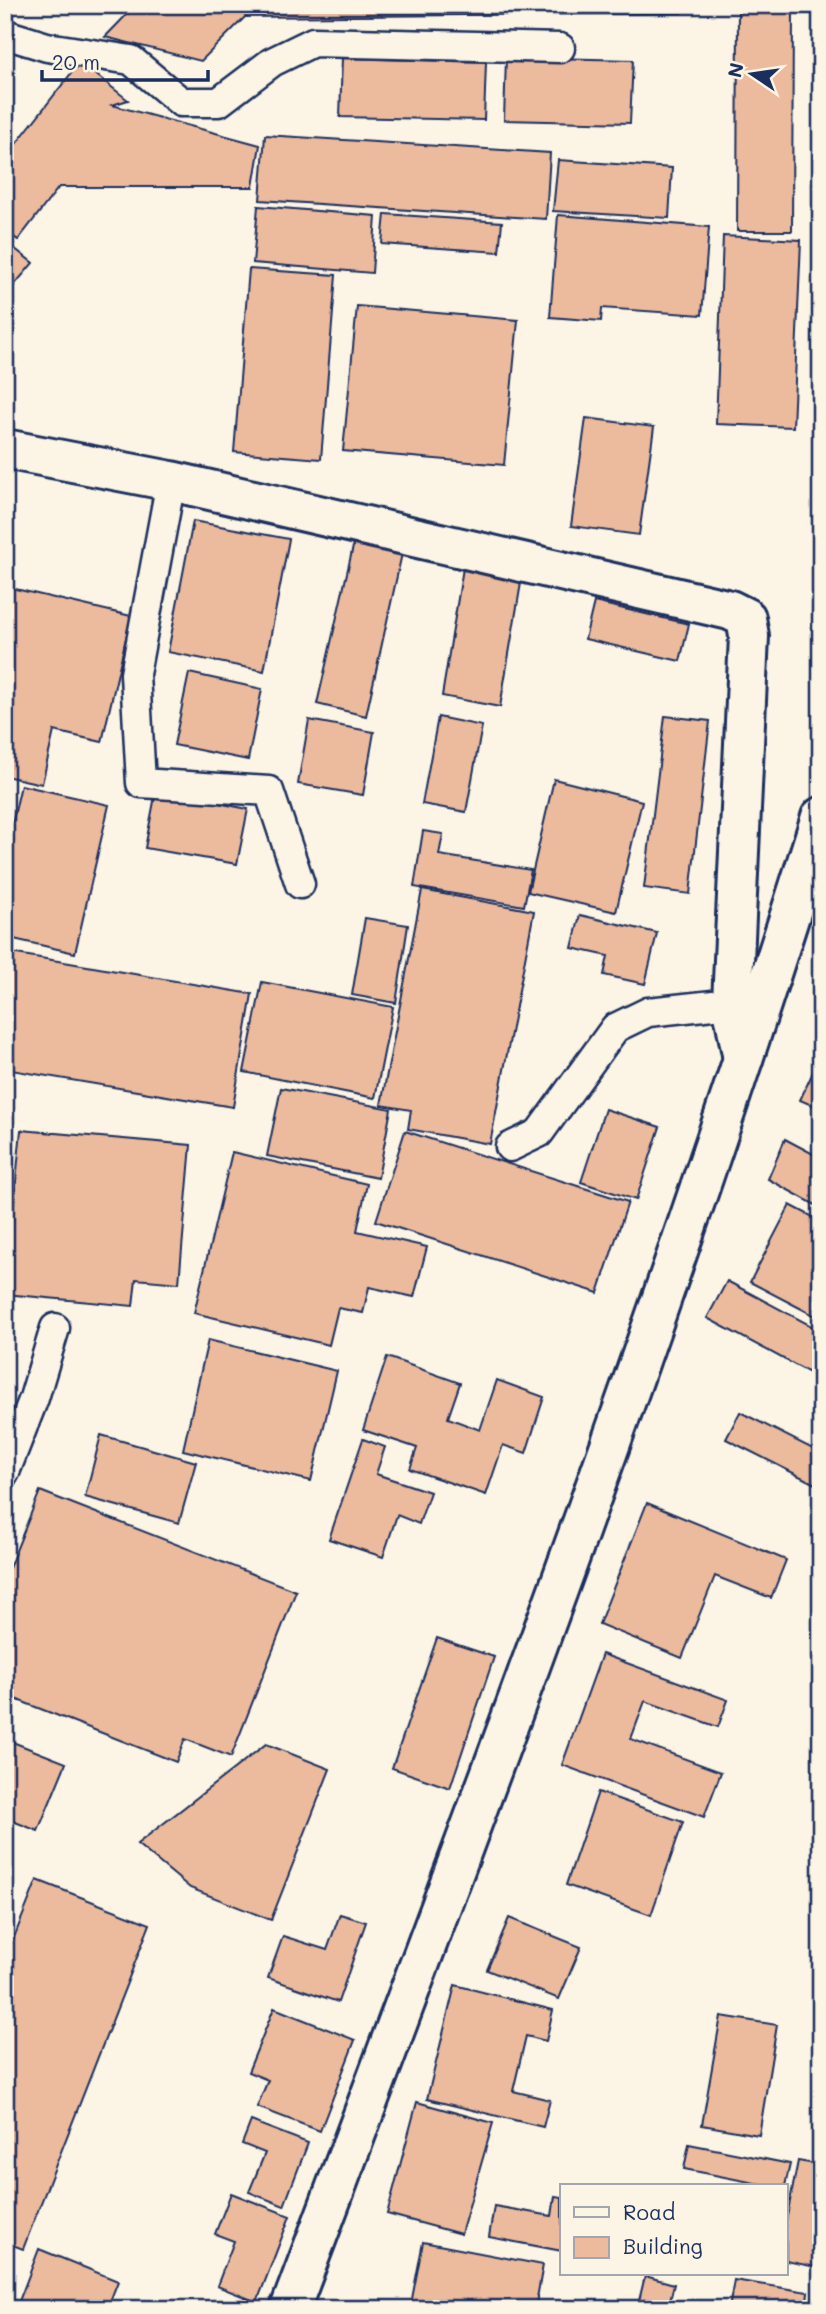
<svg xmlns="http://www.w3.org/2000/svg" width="826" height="2314" viewBox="0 0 826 2314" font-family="Mali,sans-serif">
<rect width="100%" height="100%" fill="#fcf5e5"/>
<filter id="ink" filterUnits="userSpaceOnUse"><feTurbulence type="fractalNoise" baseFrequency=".0143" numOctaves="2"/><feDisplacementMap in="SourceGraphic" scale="14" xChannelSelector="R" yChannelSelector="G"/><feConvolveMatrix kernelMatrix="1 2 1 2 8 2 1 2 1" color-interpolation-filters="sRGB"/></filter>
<g filter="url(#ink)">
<g fill="#ecbb9d" stroke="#1b2f5e" stroke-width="2">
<path d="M 136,5 L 682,5 L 682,13 L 245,17 L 201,61 L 105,37 Z"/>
<path d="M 738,5 L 793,5 L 792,231 L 737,231 Z"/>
<path d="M 506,57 L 633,60 L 630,123 L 504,120 Z"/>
<path d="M 342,58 L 486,62 L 484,120 L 340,117 Z"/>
<path d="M 80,62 L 128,100 L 112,105 L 260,145 L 253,187 L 59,187 L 18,240 L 5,230 L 5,158 Z"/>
<path d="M 265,135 L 550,153 L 546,219 L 260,200 Z"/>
<path d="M 558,160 L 672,168 L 669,218 L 553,211 Z"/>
<path d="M 258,206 L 376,216 L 372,273 L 253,263 Z"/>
<path d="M 385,214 L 502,222 L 499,252 L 382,244 Z"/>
<path d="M 558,215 L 709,227 L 702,315 L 602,308 L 601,321 L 550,317 Z"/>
<path d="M 723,236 L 801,240 L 793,427 L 716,424 Z"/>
<path d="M 5,241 L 33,263 L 5,296 Z"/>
<path d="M 249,269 L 336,275 L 321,459 L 234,452 Z"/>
<path d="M 357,306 L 518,320 L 504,465 L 343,451 Z"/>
<path d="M 586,418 L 654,427 L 639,535 L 571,526 Z"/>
<path d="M 193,521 L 289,539 L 264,671 L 168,652 Z"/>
<path d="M 355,538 L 403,549 L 366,716 L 317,704 Z"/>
<path d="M 463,568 L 522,577 L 500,707 L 442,696 Z"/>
<path d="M 7,587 L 131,616 L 102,742 L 54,731 L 42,784 L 5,776 Z"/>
<path d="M 594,602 L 689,624 L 680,661 L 585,639 Z"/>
<path d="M 189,673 L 262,689 L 248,760 L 174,745 Z"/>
<path d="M 665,716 L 710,721 L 690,894 L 644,888 Z"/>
<path d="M 438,717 L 482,726 L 466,812 L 422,804 Z"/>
<path d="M 309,720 L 374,732 L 363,795 L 298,784 Z"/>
<path d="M 554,779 L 642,801 L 616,912 L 528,892 Z"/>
<path d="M 21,785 L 109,805 L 75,953 L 5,937 L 5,855 Z"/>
<path d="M 156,791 L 248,809 L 237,864 L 145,848 Z"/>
<path d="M 423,831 L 443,834 L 439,855 L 531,870 L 524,906 L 414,887 Z"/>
<path d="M 422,890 L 534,911 L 490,1144 L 408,1129 L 411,1110 L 381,1105 Z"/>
<path d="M 580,915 L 657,933 L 645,984 L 604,975 L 608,956 L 572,948 Z"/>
<path d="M 365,918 L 408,925 L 396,1003 L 352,995 Z"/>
<path d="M 5,952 L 252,994 L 233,1107 L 5,1069 Z"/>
<path d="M 262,982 L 393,1007 L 375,1098 L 244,1072 Z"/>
<path d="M 821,1055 L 821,1109 L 800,1100 Z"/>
<path d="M 281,1088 L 391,1109 L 378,1178 L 267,1156 Z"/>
<path d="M 605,1109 L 660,1127 L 636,1200 L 581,1182 Z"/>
<path d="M 21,1130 L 191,1145 L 179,1283 L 136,1279 L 133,1306 L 5,1294 Z"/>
<path d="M 405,1131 L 628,1202 L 598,1293 L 376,1221 Z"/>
<path d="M 785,1139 L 821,1158 L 821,1208 L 768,1179 Z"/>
<path d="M 232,1152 L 367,1184 L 357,1231 L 427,1247 L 414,1297 L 369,1287 L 363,1313 L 338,1308 L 329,1345 L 194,1313 Z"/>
<path d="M 790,1205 L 821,1221 L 821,1319 L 750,1282 Z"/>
<path d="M 727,1281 L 821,1331 L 821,1379 L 707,1318 Z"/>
<path d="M 208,1340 L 337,1371 L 311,1481 L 183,1450 Z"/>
<path d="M 387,1357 L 460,1383 L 448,1418 L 480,1430 L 497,1380 L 544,1397 L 526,1453 L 503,1445 L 486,1495 L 410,1469 L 417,1448 L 363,1430 Z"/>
<path d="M 740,1412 L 821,1453 L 821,1487 L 726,1439 Z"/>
<path d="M 101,1435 L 196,1462 L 179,1523 L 85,1497 Z"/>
<path d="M 363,1439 L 385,1447 L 376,1474 L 430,1492 L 419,1524 L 397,1515 L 383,1557 L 329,1539 Z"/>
<path d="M 40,1491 L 296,1591 L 231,1757 L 185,1739 L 176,1762 L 5,1695 L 5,1578 Z"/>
<path d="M 647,1503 L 786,1560 L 771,1598 L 715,1576 L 682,1658 L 599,1624 Z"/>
<path d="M 437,1638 L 494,1657 L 450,1788 L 392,1768 Z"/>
<path d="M 602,1654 L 728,1700 L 718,1727 L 645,1701 L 631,1739 L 721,1772 L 704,1817 L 562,1765 Z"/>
<path d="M 5,1739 L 66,1763 L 38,1831 L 5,1818 Z"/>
<path d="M 266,1744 L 330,1769 L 271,1920 L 190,1888 L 137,1844 Z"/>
<path d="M 598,1792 L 683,1822 L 651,1915 L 566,1885 Z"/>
<path d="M 37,1880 L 150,1924 L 23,2249 L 5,2242 L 5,1960 Z"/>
<path d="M 340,1914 L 366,1922 L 338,2002 L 268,1978 L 283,1936 L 327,1950 Z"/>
<path d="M 509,1918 L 581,1947 L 559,1999 L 487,1970 Z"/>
<path d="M 455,1985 L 553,2010 L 546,2041 L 526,2036 L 513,2091 L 550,2100 L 543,2127 L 427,2099 Z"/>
<path d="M 274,2008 L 355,2040 L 320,2131 L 257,2107 L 268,2080 L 248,2072 Z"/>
<path d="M 721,2016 L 777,2025 L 759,2135 L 702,2125 Z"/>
<path d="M 417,2102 L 493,2123 L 461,2234 L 387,2214 Z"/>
<path d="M 251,2121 L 308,2143 L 284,2206 L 249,2192 L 265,2153 L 242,2144 Z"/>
<path d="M 689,2144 L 790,2164 L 785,2186 L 770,2186 L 684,2169 Z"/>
<path d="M 798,2161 L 821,2165 L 821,2268 L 786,2261 L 786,2221 Z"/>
<path d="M 231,2193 L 290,2216 L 257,2302 L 217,2286 L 234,2241 L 215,2234 Z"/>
<path d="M 555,2196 L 562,2197 L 562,2251 L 489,2237 L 494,2206 L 552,2216 Z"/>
<path d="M 423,2242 L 543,2265 L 535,2309 L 410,2309 Z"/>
<path d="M 39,2249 L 118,2281 L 107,2309 L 16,2309 Z"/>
<path d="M 645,2276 L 674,2284 L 668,2309 L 637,2309 Z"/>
<path d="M 734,2280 L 808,2292 L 806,2309 L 729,2309 Z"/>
</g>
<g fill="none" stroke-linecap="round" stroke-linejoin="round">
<g stroke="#1b2f5e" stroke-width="33">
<g id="lane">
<path d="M 5,34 L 47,47 L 131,60 L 181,102 L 219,102 L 272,62 L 313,42 L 560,48"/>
<path d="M 171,481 L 135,674 L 141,783 L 269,791 L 300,884"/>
<path d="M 510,1147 L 539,1133 L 615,1028 L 648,1012 L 732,1003"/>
<path d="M 5,1472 L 34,1398 L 55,1328"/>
</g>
</g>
<g stroke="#1b2f5e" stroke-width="44">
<g id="street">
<path d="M 5,449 L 171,481 L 730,610 L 746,618 L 749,636 L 732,1003 L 743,1059"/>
<path d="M 290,2309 C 476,1815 664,1321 821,817"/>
</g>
</g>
<use href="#lane" stroke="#fcf5e5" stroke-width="28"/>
<use href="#street" stroke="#fcf5e5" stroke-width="38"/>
</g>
</g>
<rect width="826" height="2314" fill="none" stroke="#fcf5e5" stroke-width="28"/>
<rect x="14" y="14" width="798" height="2286" fill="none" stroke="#1b2f5e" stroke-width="2.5" filter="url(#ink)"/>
<rect x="560" y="2184" width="228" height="91" fill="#fcf5e5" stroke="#a2a6af" stroke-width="2"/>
<rect x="574" y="2207" width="35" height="10" fill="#fcf5e5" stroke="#a2a6af" stroke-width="2"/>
<text x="623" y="2220" font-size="21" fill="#1b2f5e">Road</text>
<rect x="574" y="2237" width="35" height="21" fill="#ecbb9d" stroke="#a2a6af" stroke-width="2"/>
<text x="623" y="2254" font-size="21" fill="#1b2f5e">Building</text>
<g transform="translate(752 74) rotate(283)" stroke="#fcf5e5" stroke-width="5" paint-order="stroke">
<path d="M0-5L12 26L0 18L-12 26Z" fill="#1b2f5e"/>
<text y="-10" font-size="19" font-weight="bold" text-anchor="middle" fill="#1b2f5e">N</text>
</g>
<path d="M42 70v10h166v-10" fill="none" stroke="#1b2f5e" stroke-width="3.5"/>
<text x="52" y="70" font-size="21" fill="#1b2f5e" stroke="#fcf5e5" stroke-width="5" paint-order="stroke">20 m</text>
</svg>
